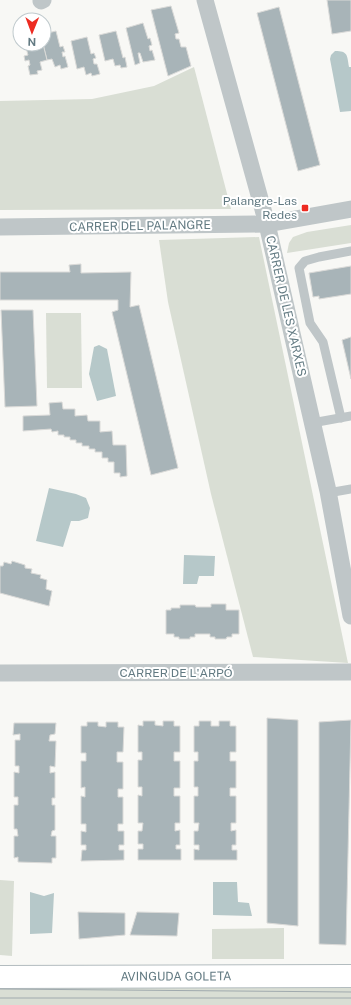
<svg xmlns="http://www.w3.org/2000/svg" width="351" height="1005" viewBox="0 0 351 1005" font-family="'Public Sans',sans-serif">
<rect width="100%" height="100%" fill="#f8f8f5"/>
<g fill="#d9ded4">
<path d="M 194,67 L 231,209 L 0,210 L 0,101 L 92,99 L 154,86 Z"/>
<path d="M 351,225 L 351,243 L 287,253 L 289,243 L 293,237 L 307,232 Z"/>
<path d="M 259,237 L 348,663 L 253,657 L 211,494 L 168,302 L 159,240 Z"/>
<path d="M 46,313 L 81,313 L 82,388 L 47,388 Z"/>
<path d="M 0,880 L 14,881 L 12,956 L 0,955 Z"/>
<path d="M 284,928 L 284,959 L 212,959 L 212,929 Z"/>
<rect x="0" y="987" width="351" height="18"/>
</g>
<g fill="#b6c8c9">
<path d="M 335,51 C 348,51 347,55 349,67 L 351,67 L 351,111 L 340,112 L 330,59 L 331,55 Z"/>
<path d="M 99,345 L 107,349 L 116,396 L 97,401 L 89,374 L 94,347 Z"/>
<path d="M 49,488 L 76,494 L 86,498 L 90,508 L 88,518 L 79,521 L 71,521 L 63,547 L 36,541 Z"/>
<path d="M 184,555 L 215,556 L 214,576 L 199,576 L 197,584 L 183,584 Z"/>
<path d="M 213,882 L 237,882 L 238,902 L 249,903 L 252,916 L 213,915 Z"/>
<path d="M 30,892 L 44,896 L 54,893 L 52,933 L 30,934 Z"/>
</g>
<g fill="#a8b4b8" stroke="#dadad8">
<path d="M 327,0 L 351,0 L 351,31 L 332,34 Z"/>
<path d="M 171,6 L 179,33 L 175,34 L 176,39 L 179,39 L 181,47 L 186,47 L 191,66 L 168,76 L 151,10 Z"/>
<path d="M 279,7 L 320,165 L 298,171 L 257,13 Z"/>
<path d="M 143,23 L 148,39 L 150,38 L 152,45 L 149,46 L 150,51 L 152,50 L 155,60 L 143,62 L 140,53 L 138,53 L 140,63 L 135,65 L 126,28 Z"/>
<path d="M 56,31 L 60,47 L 63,46 L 65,52 L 62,52 L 63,57 L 65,56 L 68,67 L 61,69 L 60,65 L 55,67 L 52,59 L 47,60 L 43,44 L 44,44 L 44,34 Z"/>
<path d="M 116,31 L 123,58 L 125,57 L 127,67 L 121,68 L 120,65 L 115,66 L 113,59 L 105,61 L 99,35 Z"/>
<path d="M 87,37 L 91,54 L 94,53 L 96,58 L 93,59 L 94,64 L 97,64 L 100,74 L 92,76 L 91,73 L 86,75 L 84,67 L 77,69 L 71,41 Z"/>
<path d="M 25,44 L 43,44 L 47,60 L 40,62 L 42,70 L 37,71 L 38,74 L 30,75 L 28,66 L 30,65 L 29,60 L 25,61 L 24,56 L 28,55 Z"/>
<path d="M 81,264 L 81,273 L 131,272 L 130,307 L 139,305 L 178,468 L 151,475 L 112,312 L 118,310 L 118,300 L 0,300 L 0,272 L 70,272 L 69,265 Z"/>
<path d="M 351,266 L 351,294 L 319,299 L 319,296 L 313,297 L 309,273 Z"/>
<path d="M 1,310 L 33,310 L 37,406 L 5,407 Z"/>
<path d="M 351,337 L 351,379 L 342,340 Z"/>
<path d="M 62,402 L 63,409 L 75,409 L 75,416 L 87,415 L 88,421 L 100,421 L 100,432 L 112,431 L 113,445 L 126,445 L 127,476 L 120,477 L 120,473 L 114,473 L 114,462 L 108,462 L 108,458 L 102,458 L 102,452 L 95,452 L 95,449 L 89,449 L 89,446 L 82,446 L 82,443 L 76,443 L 76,440 L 70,440 L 70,437 L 64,437 L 64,435 L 58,435 L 58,431 L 52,432 L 51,429 L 23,431 L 23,416 L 50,415 L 49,403 Z"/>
<path d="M 12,561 L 25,565 L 25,568 L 32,569 L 31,573 L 41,575 L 40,578 L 47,580 L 46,589 L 52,591 L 49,606 L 0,593 L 0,566 L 3,566 L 4,562 L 11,564 Z"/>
<path d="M 211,604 L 226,604 L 226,610 L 239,610 L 239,634 L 232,634 L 232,637 L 227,637 L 226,639 L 215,639 L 215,637 L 210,637 L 210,634 L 195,634 L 195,637 L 190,637 L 190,639 L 179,639 L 179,637 L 174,637 L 174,634 L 166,634 L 166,610 L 171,610 L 171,608 L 180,608 L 180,605 L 195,605 L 196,607 L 211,607 Z"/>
<path d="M 267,718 L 298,720 L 298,926 L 267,923 Z"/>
<path d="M 351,720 L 346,945 L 319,944 L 319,722 Z"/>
<path d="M 143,721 L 155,721 L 155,725 L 163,726 L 163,721 L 174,721 L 174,726 L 180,726 L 180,752 L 174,752 L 174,761 L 180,761 L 180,788 L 174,788 L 174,796 L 180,796 L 180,823 L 175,823 L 175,831 L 180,830 L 180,845 L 176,845 L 176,849 L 181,849 L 181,860 L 138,860 L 138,849 L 143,849 L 143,844 L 138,844 L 138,831 L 142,831 L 143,823 L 138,823 L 138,795 L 142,796 L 142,787 L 138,787 L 138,760 L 142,760 L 142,752 L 138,752 L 138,725 L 143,726 Z"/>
<path d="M 199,721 L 211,721 L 211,726 L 219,726 L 219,721 L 230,721 L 230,726 L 236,726 L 236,752 L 230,752 L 230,761 L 236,761 L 236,788 L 230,788 L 230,796 L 236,796 L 236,823 L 231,823 L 231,831 L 236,830 L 236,845 L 232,845 L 232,850 L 237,850 L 237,860 L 194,860 L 194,849 L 199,850 L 199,845 L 194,845 L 194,831 L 198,831 L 199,823 L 194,823 L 194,796 L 198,796 L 198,787 L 194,787 L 194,761 L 198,761 L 198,752 L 194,752 L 194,726 L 199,726 Z"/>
<path d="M 87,722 L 98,722 L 98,726 L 106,727 L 106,722 L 118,722 L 118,727 L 124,727 L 123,752 L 117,752 L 117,762 L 123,762 L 123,789 L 118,789 L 118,797 L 123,797 L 123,824 L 118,824 L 118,831 L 124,831 L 124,845 L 119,845 L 119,850 L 124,850 L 124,860 L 81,861 L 82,850 L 86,850 L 86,845 L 81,845 L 81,831 L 86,832 L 86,824 L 81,824 L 81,796 L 85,797 L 85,787 L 81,788 L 81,761 L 86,761 L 86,753 L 81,753 L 81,726 L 87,726 Z"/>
<path d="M 14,723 L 56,723 L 55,734 L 50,735 L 49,741 L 56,741 L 55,767 L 50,766 L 50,773 L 55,772 L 55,798 L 52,798 L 52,805 L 55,805 L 55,830 L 52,831 L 51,836 L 56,836 L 56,858 L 52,858 L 52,863 L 18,862 L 18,857 L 14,858 L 14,836 L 18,836 L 17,829 L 14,829 L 14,805 L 18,805 L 18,797 L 14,797 L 14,772 L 19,773 L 19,766 L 15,766 L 15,740 L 20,740 L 20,734 L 13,735 Z"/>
<path d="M 78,912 L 125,913 L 125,935 L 79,939 Z"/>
<path d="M 137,912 L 179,913 L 177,936 L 130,935 Z"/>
</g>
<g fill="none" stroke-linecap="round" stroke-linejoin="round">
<g stroke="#b3bcbf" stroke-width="24">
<g id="secondary">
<path id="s1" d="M 0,977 L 351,976"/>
</g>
</g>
<g stroke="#bfc6c8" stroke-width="9">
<path d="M 341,418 L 323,342 L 310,323 L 299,268 L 305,261 L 319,257 L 351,251"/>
<path d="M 312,423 L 351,416"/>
<path d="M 328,493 L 351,489"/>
</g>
<g stroke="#bfc6c8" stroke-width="17">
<path d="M 205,0 L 267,224 L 328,491 L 351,616"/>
<path d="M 41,1 L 43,0"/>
<path d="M 0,227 L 267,224 L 351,209"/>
<path d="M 0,673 L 351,672"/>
</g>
<use href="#secondary" stroke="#fff" stroke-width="22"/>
<g stroke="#a0aaae" stroke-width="1">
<path d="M 0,989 L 351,992"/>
<path d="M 0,998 L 351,998"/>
</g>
</g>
<rect fill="#ed2b21" stroke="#fff" stroke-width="1.5" x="301" y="204" width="8" height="8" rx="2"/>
<g text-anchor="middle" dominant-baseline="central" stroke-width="4" stroke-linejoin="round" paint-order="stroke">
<g font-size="12" fill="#627a82" stroke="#fff" text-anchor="end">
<text x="297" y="201">Palangre-Las<tspan x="297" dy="14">Redes</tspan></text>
</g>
<g font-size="12" fill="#627a82" stroke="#fff">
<text transform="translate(140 226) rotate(-1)">CARRER DEL PALANGRE</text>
<text transform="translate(286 306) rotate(77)">CARRER DE LES XARXES</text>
<text x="176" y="673">CARRER DE L'ARPÓ</text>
<text stroke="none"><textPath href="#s1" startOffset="176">AVINGUDA GOLETA</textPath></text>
</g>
</g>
<g transform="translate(32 32) rotate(181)"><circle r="19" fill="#ffffff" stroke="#c0cacd"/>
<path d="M0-3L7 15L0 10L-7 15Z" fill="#ed2b21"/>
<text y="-6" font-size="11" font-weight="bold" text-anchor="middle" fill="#627a82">N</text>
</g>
</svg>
